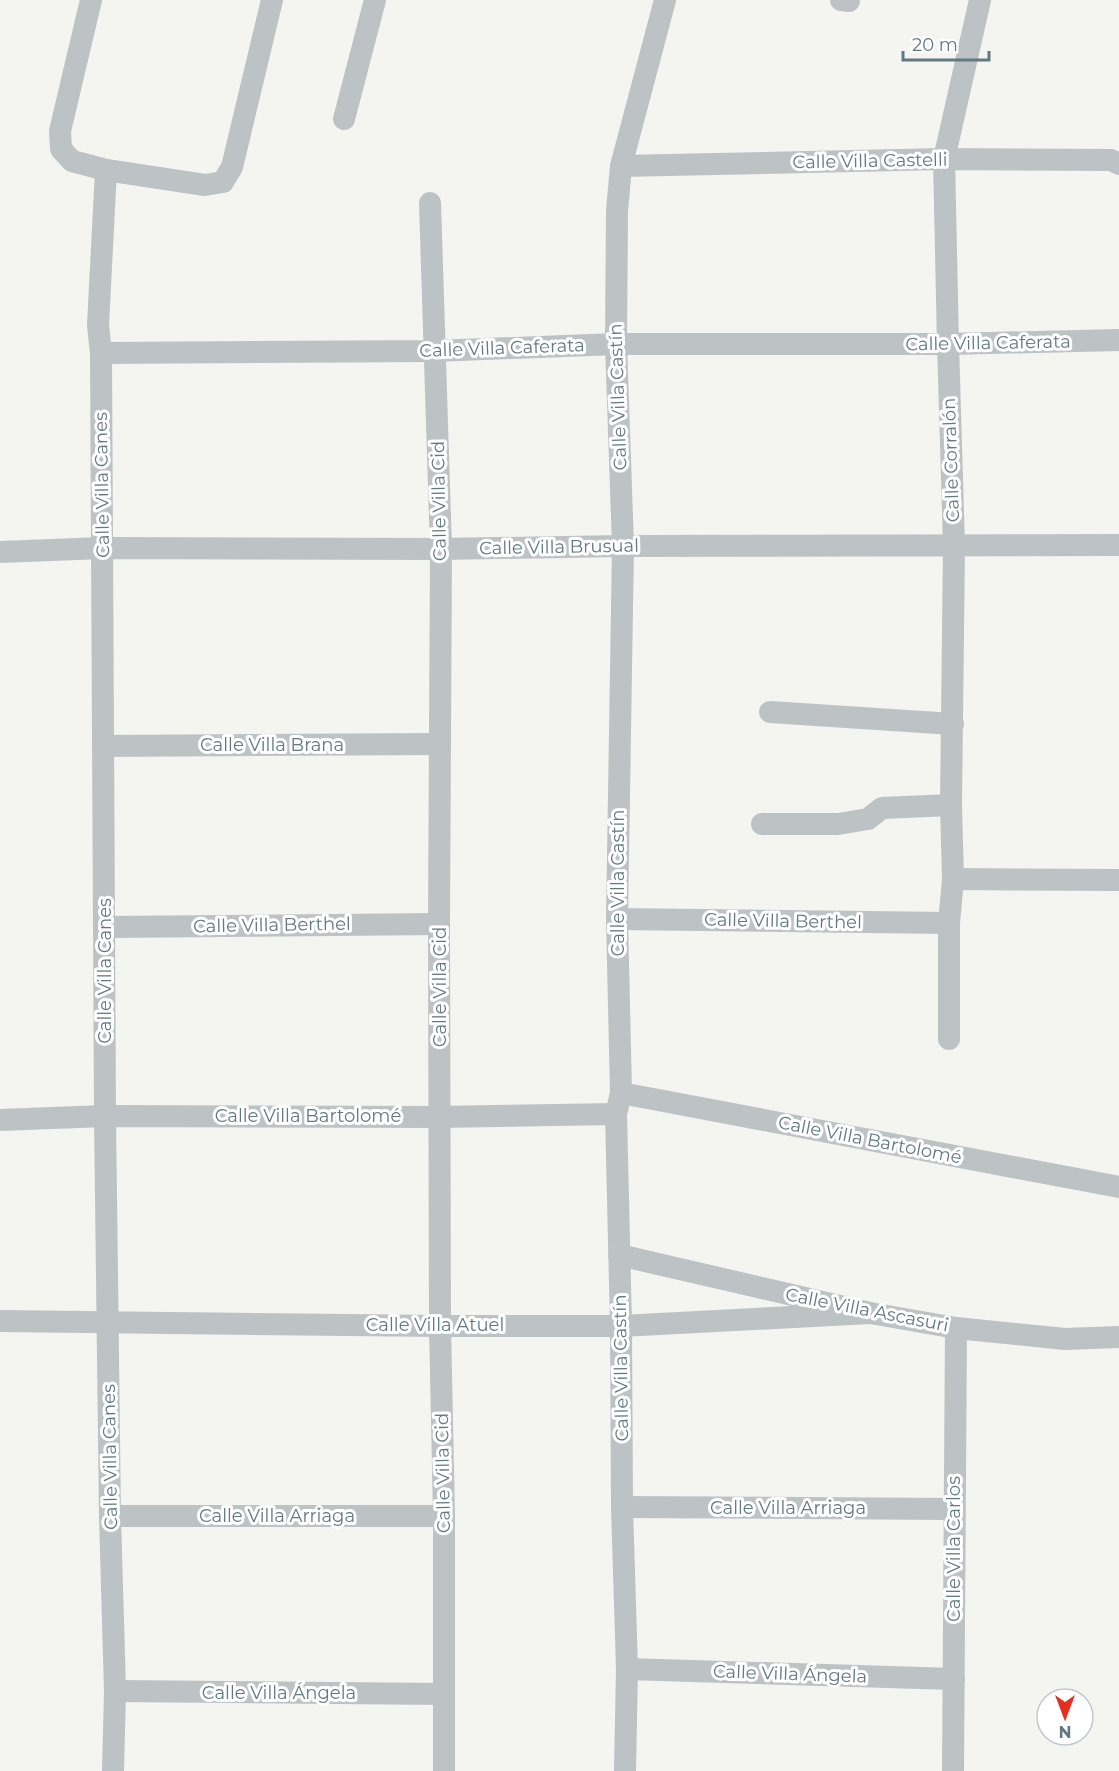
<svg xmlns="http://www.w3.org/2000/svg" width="1119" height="1771" viewBox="0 0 1119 1771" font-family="Montserrat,sans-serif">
<rect width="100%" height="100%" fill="#f4f4f0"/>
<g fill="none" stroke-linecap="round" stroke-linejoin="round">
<g stroke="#bdc2c5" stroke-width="22">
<path d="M 91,0 L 60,131 L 61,149 L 72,161 L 106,170 L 205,185 L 223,182 L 232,167 L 272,0"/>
<path d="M 841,0 L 849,1"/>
<path d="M 344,119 L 375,0"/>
<path d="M 621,166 L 944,159 L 1111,160 L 1119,164"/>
<path d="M 106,170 L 98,325 L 101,353 L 105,1116 L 110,1516 L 115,1691 L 113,1771"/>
<path d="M 430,203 L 441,549 L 439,924 L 440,1326 L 444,1516 L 444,1771"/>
<path d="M 101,353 L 435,351 L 616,344 L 948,344 L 1119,340"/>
<path d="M 0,552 L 103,548 L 441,549 L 623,546 L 1119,545"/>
<path d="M 770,712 L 953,724"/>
<path d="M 104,746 L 440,744"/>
<path d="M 762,824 L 838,824 L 868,819 L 882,808 L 951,805"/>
<path d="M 953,879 L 1119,880"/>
<path d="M 617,919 L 949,923"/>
<path d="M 105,927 L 439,924"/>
<path d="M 949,1039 L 949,923 L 953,879 L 951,805 L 954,546 L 948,344 L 944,159 L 980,0"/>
<path d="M 621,1093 L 1119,1187"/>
<path d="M 0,1120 L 105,1116 L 440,1117 L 616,1114"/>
<path d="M 619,1255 L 870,1313 L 956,1328 L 1065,1339 L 1119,1337"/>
<path d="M 0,1321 L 440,1326 L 621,1326 L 870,1313"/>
<path d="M 622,1507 L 954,1509"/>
<path d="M 110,1516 L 444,1516"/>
<path d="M 627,1669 L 954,1679"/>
<path d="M 115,1691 L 444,1694"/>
<path d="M 625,1771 L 627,1669 L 622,1507 L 621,1326 L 616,1114 L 621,1093 L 617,919 L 623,546 L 616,344 L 617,211 L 621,166 L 665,0"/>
<path d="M 953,1771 L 956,1328"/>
</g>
</g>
<g text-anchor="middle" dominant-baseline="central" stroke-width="6" stroke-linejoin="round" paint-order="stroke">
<g font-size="18" fill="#637982" stroke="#fff">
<text transform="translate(870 161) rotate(-1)">Calle Villa Castelli</text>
<text transform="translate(988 343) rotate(-1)">Calle Villa Caferata</text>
<text transform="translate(502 348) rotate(-2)">Calle Villa Caferata</text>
<text transform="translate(618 397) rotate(-92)">Calle Villa Castín</text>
<text transform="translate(951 460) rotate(-92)">Calle Corralón</text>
<text transform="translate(102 485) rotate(-91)">Calle Villa Canes</text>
<text transform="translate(439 501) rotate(-91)">Calle Villa Cid</text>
<text transform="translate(559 547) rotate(-1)">Calle Villa Brusual</text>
<text x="272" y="745">Calle Villa Brana</text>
<text transform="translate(618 883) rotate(-90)">Calle Villa Castín</text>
<text transform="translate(783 921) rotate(1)">Calle Villa Berthel</text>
<text transform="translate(272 925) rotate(-1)">Calle Villa Berthel</text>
<text transform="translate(105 971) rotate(-90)">Calle Villa Canes</text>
<text transform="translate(440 987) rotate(-90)">Calle Villa Cid</text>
<text x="308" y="1116">Calle Villa Bartolomé</text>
<text transform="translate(870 1140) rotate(11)">Calle Villa Bartolomé</text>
<text transform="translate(867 1310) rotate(11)">Calle Villa Ascasuri</text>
<text x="435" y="1325">Calle Villa Atuel</text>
<text transform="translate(621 1368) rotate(-91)">Calle Villa Castín</text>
<text transform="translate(110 1457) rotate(-91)">Calle Villa Canes</text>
<text transform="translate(443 1473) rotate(-91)">Calle Villa Cid</text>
<text x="788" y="1508">Calle Villa Arriaga</text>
<text x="277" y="1516">Calle Villa Arriaga</text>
<text transform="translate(954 1549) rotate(-90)">Calle Villa Carlos</text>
<text transform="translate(790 1674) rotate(2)">Calle Villa Ángela</text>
<text x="279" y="1693">Calle Villa Ángela</text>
</g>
</g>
<g transform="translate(1065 1717) rotate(180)"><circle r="28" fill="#ffffff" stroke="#c1c9cd" stroke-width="1.5"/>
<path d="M0-4.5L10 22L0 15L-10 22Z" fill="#e33022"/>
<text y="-9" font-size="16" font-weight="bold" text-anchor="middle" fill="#637982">N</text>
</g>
<path d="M903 51v9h86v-9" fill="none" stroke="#637982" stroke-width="3"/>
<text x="912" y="51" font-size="18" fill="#637982" stroke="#ffffff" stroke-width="4.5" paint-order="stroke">20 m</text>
</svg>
